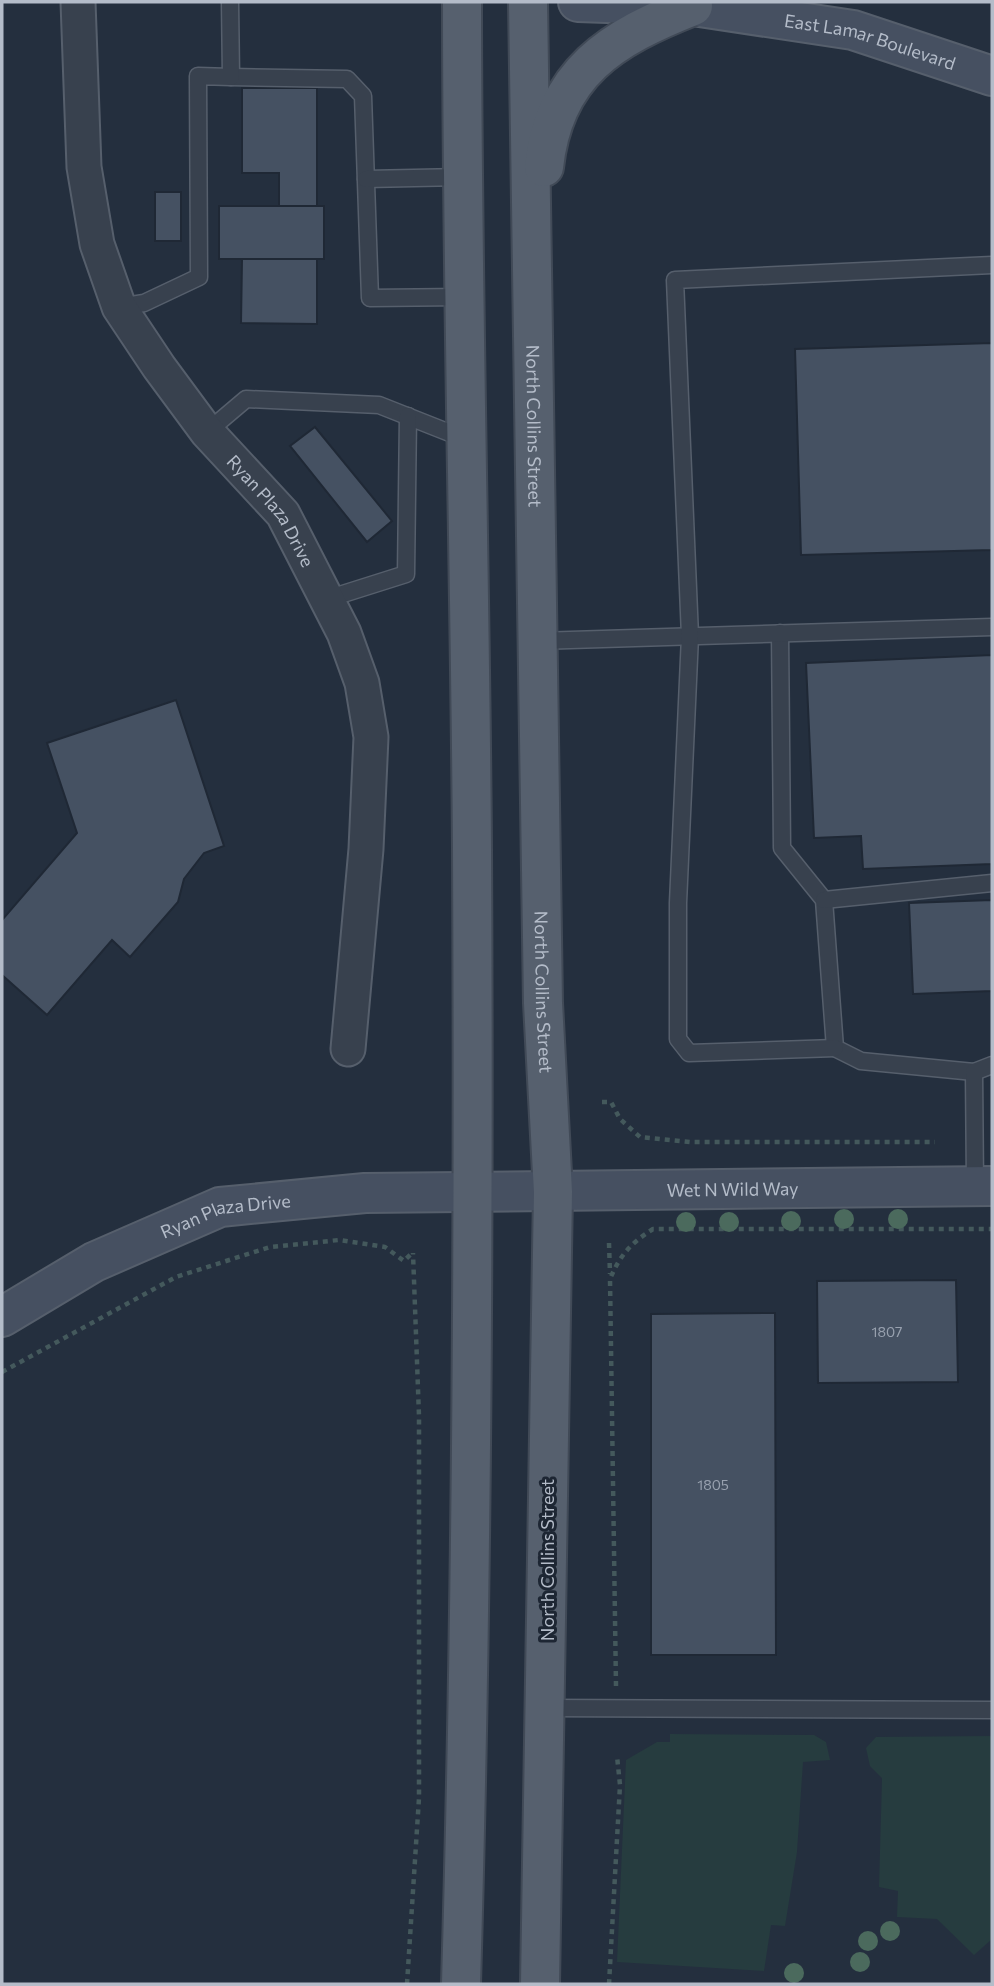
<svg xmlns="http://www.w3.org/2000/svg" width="994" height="1986" viewBox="0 0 994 1986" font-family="Commissioner,sans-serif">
<rect width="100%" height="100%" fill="#242f3e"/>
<g fill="#263c3f">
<path d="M 670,1734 L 814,1735 L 826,1742 L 830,1760 L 803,1762 L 797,1852 L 785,1926 L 771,1925 L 764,1971 L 617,1962 L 626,1760 L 657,1742 L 670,1742 Z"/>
<path d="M 992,1736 L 992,1939 L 974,1955 L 937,1919 L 897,1917 L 898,1891 L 879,1887 L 882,1778 L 870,1766 L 866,1748 L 876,1737 Z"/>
</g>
<g fill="#455162" stroke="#1f2835" stroke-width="2">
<path d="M 242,88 L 317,88 L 317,206 L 279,206 L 279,173 L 242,173 Z"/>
<rect x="155" y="192" width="26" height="49"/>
<rect x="219" y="206" width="105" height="53"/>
<path d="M 242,259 L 317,259 L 317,324 L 241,323 Z"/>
<path d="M 992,343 L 992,550 L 801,555 L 795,349 Z"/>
<path d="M 315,427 L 392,521 L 367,542 L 290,446 Z"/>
<path d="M 992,655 L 992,864 L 863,869 L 861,836 L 814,838 L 806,663 Z"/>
<path d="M 176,700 L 224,846 L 204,853 L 184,879 L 178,902 L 130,957 L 112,940 L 47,1015 L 2,975 L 2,920 L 77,833 L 47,743 Z"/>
<path d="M 992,900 L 992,991 L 913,994 L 909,903 Z"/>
<path d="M 956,1280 L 958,1382 L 818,1383 L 817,1281 Z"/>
<path d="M 775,1313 L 776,1655 L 651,1655 L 651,1314 Z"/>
</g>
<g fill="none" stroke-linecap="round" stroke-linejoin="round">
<g stroke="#565f6c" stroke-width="19">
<g id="lane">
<path d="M 231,77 L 347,79 L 363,96 L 370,298 L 463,297"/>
<path d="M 366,179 L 462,177"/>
<path d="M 119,307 L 144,303 L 199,277 L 198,76 L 231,77 L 230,2"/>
<path d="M 207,432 L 246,399 L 379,405 L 465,439"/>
<path d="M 327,599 L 406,574 L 408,416"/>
<path d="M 780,633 L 782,848 L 824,900 L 835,1048 L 861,1061 L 974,1072"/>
<path d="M 538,641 L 992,627"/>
<path d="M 824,900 L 992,883"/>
<path d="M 835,1048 L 689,1053 L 678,1039 L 678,903 L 690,636 L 675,280 L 992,265"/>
<path d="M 975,1186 L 974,1072 L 992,1065"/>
<path d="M 546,1708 L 992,1710"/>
</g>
</g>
<g stroke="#565f6c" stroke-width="37">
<g id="street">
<path id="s1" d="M 78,2 L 84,167 L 97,244 L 119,307 L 159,367 L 207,432 L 283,514 L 344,633 L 362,683 L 371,737 L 366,849 L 348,1049"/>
</g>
</g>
<g stroke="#565f6c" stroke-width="42">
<g id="secondary">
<path id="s2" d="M 578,2 L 693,6 L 853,30 L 992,76"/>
<path id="s3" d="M 2,1317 L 94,1262 L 220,1207 L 365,1193 L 992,1186"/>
</g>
</g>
<g stroke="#414a57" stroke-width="42">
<g id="primary">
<path id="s4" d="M 528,2 L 543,1003 L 553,1192 L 540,1984"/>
<path d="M 544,167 C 554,72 612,38 693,6"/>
<path d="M 461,1984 C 472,1606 474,1227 472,849 C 470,566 462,284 462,2"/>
</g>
</g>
<g stroke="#44595c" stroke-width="4.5" stroke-dasharray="5 5" stroke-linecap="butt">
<path d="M 602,1102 L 611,1102 L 620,1119 L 640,1137 L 690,1142 L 935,1142"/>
<path d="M 609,1243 L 610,1274"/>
<path d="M 2,1372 L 176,1277 L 270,1247 L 339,1240 L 385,1247 L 404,1261 L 412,1253"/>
<path d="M 616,1686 L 610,1279 C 620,1255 631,1243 653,1229 L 992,1229"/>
<path d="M 407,1984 L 419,1798 L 419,1416 L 413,1253"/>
<path d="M 609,1984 L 620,1785 L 617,1756"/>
</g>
<use href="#lane" stroke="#38414e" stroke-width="16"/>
<use href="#street" stroke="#38414e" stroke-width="33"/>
<use href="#secondary" stroke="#465061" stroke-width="38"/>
<use href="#primary" stroke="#56606e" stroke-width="38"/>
</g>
<g fill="#4b6a5d">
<circle cx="844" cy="1219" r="10"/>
<circle cx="898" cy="1219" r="10"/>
<circle cx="791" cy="1221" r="10"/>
<circle cx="686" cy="1222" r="10"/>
<circle cx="729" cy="1222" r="10"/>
<circle cx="890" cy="1931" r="10"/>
<circle cx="868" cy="1941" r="10"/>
<circle cx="860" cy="1962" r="10"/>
<circle cx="794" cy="1973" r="10"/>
</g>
<g text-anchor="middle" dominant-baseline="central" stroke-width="6" stroke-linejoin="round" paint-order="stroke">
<g font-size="14" fill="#98a1af">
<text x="887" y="1331">1807</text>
<text x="713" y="1484">1805</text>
</g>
<g font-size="18" fill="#b4bcc9" stroke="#1d2633">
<text stroke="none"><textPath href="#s2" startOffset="296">East Lamar Boulevard</textPath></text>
<text stroke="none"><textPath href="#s4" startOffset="424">North Collins Street</textPath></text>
<text stroke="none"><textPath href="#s1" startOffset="565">Ryan Plaza Drive</textPath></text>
<text stroke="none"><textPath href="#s4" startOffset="990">North Collins Street</textPath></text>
<text stroke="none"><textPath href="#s3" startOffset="758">Wet N Wild Way</textPath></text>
<text stroke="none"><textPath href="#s3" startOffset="248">Ryan Plaza Drive</textPath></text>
<text transform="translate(547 1560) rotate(-90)">North Collins Street</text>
</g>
</g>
<rect width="994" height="1986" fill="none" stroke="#b4bcc9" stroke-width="7"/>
</svg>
